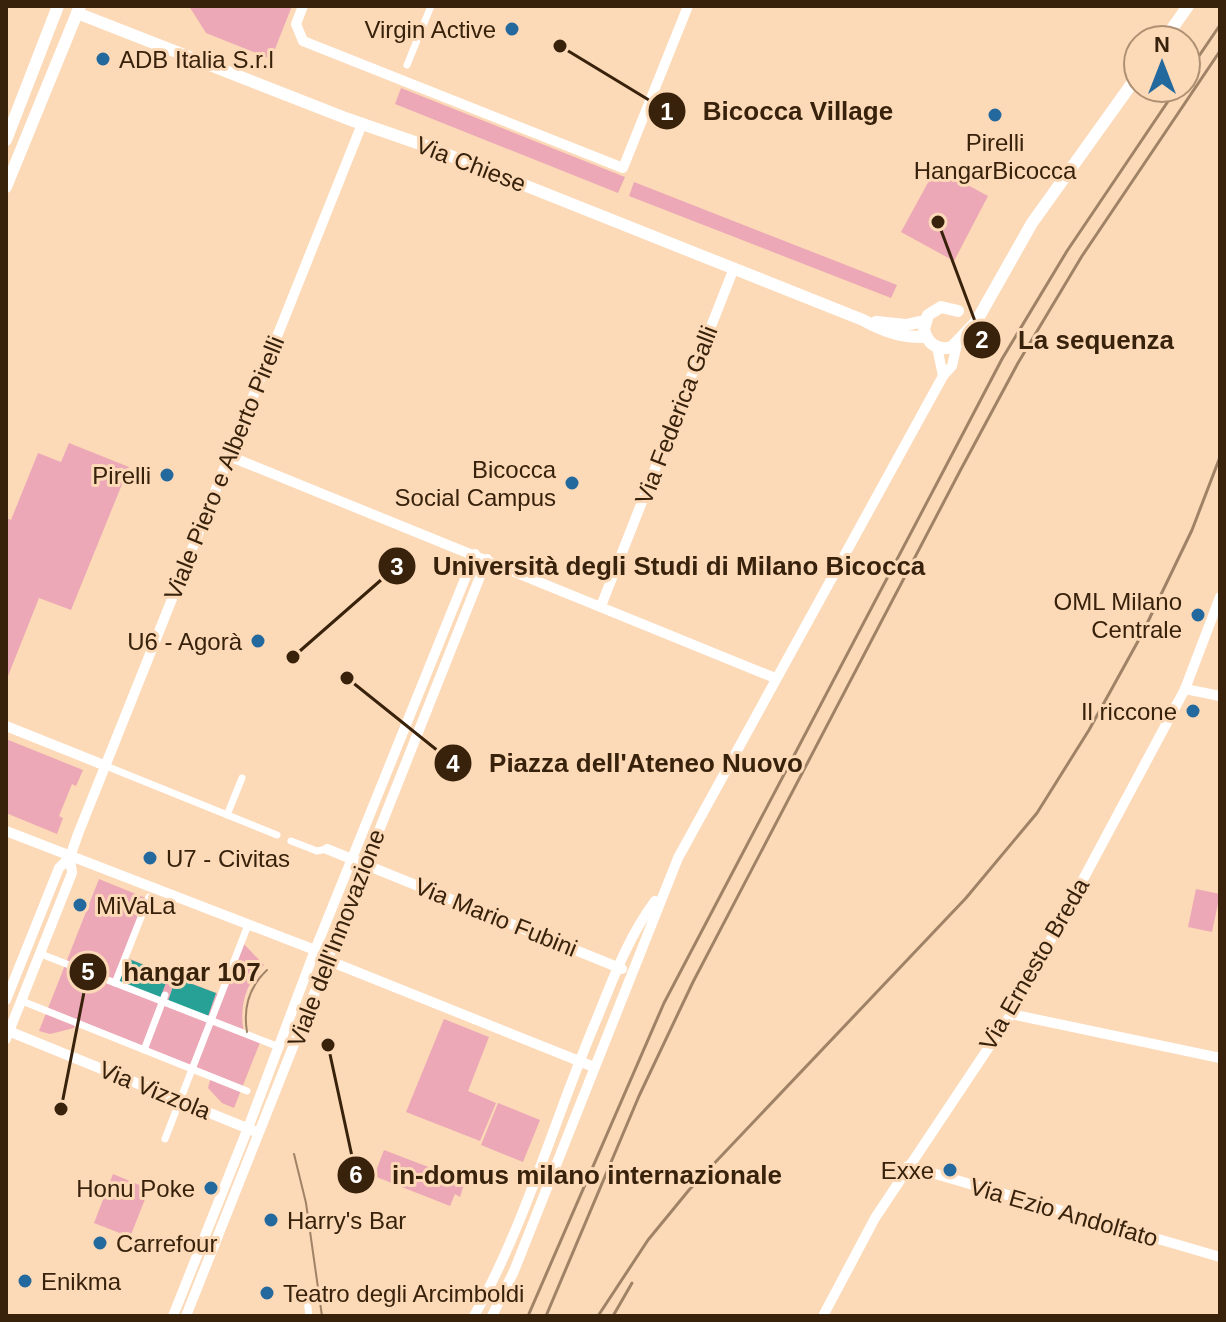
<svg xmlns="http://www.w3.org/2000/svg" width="1226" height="1322" viewBox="0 0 1226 1322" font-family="Helvetica,sans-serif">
<rect width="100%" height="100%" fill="#fcd9b7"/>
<g fill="#eca8b6">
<path d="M 189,6 L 292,6 L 271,59 L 206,33 Z"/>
<path d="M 401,88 L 625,177 L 618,193 L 395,104 Z"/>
<path d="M 936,168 L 988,196 L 954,261 L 901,232 Z"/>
<path d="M 634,182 L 897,285 L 891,298 L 629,196 Z"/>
<path d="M 69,443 L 129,467 L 71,610 L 39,598 L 6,681 L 6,518 L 11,520 L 38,453 L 61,462 Z"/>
<path d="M 6,739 L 83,770 L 76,786 L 72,784 L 59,816 L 63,818 L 57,834 L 6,813 Z"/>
<path d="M 99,879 L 148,899 L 125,957 L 221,995 L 242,942 L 264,965 C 245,984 239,1007 244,1033 L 261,1040 L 234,1108 L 222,1103 L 208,1088 L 211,1077 L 75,1023 L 74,1028 L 50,1034 L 39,1031 Z"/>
<path d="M 1196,889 L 1220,894 L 1212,932 L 1188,927 Z"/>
<path d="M 444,1019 L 489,1037 L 468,1091 L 496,1103 L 480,1141 L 406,1112 Z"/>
<path d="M 498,1103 L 540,1120 L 523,1162 L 481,1145 Z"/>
<path d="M 384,1150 L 465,1181 L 460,1197 L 455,1194 L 450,1206 L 374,1176 Z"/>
<path d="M 113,1174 L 149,1189 L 130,1237 L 94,1223 Z"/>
</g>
<g fill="#27a196">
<path d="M 129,959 L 169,975 L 160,998 L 119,982 Z"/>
<path d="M 176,978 L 216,993 L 208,1016 L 168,1001 Z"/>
</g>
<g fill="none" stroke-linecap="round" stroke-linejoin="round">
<g stroke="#fff" stroke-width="7">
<path d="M 407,65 L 431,6"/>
<path d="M 106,766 L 277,835"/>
<path d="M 227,815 L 242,778"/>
<path d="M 291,841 L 317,851 L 327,849"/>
<path d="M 41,954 L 279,1047"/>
<path d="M 115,983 L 149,897"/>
<path d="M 22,1001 L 247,1091"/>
<path d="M 144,1050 L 165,995"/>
<path d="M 165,1139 L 248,925"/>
<path d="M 306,1291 L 309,1316"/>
</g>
<g stroke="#fff" stroke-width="10">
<path d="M 303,6 L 296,24 L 303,41 L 623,168 L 688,6"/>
<path d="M 937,347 L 943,376"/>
<path d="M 229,456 L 775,678"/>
<path d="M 601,606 L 734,268"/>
<path d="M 1185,689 L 1220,696"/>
<path d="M 6,726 L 106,766"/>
<path d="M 6,831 L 315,950 L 327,960 L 594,1067"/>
<path d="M 327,849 L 622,969"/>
<path d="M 6,1000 L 59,868 L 70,857"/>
<path d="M 1011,1014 L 1220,1058"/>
<path d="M 6,1030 L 254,1131"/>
<path d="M 6,1039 L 72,873 L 70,857 L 78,834 L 362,124"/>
<path d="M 908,1166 L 1220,1257"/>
<path d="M 173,1316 L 248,1128 L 315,950 L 475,554"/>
<path d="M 186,1316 L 487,559"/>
<path d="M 474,1316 C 526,1224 556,1114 598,1016 C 614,976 629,936 655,901"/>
<path d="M 492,1316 L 514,1271 L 678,858 L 943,376 L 952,366 L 957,344"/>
<path d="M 823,1316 L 875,1218 L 1011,1014 L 1185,689 L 1220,597"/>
</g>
<g stroke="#fff" stroke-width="12">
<path d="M 77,13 L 348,119 L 426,146 L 863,320 C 883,331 902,338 926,337"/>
<path d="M 1164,40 L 1188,6"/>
<path d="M 6,140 L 58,6"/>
<path d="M 6,187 L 80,6"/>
<path d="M 958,311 L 941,307 L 928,315 L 924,329 C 927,344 938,351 952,347 L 976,322 L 1032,223 L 1138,75"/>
<path d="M 876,322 L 906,325 L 924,321"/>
</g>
<g stroke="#a08366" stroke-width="2">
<path d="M 247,1032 C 243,1008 249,987 267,970"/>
<path d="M 294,1154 L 306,1203 L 322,1316"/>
</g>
<g stroke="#a08366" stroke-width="3">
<path d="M 1186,75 L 1220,25"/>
<path d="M 528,1316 L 664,1003 L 946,466 L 1002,359 L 1067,251 L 1177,88"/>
<path d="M 546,1316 L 639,1096 L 693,982 L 960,471 L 1018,363 L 1082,256 L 1220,51"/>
<path d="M 598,1316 L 648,1240 L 689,1190 L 966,898 L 1037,813 L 1089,730 L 1142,634 L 1192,530 L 1220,457"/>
<path d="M 613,1316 L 632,1283"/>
</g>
</g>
<g fill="#24699e" stroke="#fcd9b7" stroke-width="3">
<circle cx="512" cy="29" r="8"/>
<circle cx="103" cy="59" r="8"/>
<circle cx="995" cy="115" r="8"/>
<circle cx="167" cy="475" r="8"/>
<circle cx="572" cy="483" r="8"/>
<circle cx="1198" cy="615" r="8"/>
<circle cx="258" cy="641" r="8"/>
<circle cx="1193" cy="711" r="8"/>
<circle cx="150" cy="858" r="8"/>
<circle cx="80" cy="905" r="8"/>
<circle cx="950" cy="1170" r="8"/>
<circle cx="211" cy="1188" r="8"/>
<circle cx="271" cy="1220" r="8"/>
<circle cx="100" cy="1243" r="8"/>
<circle cx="25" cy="1281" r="8"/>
<circle cx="267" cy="1293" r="8"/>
</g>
<g text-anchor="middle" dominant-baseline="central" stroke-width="6" stroke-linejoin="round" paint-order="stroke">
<g font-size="24" fill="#38220b" stroke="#fcd9b7" text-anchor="end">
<text x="496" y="29">Virgin Active</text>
<text x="119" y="59" text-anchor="start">ADB Italia S.r.l</text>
<text x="995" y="142" text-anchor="middle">Pirelli<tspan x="995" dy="28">HangarBicocca</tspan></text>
<text x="556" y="469">Bicocca<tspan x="556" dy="28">Social Campus</tspan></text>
<text x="151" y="475">Pirelli</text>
<text x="1182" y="601">OML Milano<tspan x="1182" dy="28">Centrale</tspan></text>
<text x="242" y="641">U6 - Agorà</text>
<text x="1177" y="711">Il riccone</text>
<text x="166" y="858" text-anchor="start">U7 - Civitas</text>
<text x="96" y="905" text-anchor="start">MiVaLa</text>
<text x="934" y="1170">Exxe</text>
<text x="195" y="1188">Honu Poke</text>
<text x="287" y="1220" text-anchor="start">Harry's Bar</text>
<text x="116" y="1243" text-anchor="start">Carrefour</text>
<text x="41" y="1281" text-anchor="start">Enikma</text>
<text x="283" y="1293" text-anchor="start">Teatro degli Arcimboldi</text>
</g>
<g font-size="24" fill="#38220b" stroke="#fcd9b7">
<text transform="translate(471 164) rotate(21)">Via Chiese</text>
<text transform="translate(676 415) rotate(-69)">Via Federica Galli</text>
<text transform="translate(224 468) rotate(-68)">Viale Piero e Alberto Pirelli</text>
<text transform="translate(496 917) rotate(22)">Via Mario Fubini</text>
<text transform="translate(336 938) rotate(-69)">Viale dell'Innovazione</text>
<text transform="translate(1034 964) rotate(-60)">Via Ernesto Breda</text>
<text transform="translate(155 1090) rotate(22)">Via Vizzola</text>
<text transform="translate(1064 1212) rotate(16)">Via Ezio Andolfato</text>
</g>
</g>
<path fill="none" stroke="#38220b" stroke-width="3" d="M560 46L667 111M938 222L982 340M293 657L397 566M347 678L453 763M61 1109L88 972M328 1045L356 1175"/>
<g fill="#38220b" stroke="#fcd9b7" stroke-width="3">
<circle cx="560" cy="46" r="8"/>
<circle cx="938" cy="222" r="8"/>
<circle cx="293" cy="657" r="8"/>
<circle cx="347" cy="678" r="8"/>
<circle cx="61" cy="1109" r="8"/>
<circle cx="328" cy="1045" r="8"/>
<circle cx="667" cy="111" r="20"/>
<circle cx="982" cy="340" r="20"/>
<circle cx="397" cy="566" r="20"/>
<circle cx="453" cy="763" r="20"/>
<circle cx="88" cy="972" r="20"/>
<circle cx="356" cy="1175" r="20"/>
</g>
<g font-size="24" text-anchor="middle" font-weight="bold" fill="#fff">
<text x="667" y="120">1</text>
<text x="982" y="348">2</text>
<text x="397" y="575">3</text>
<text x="453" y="772">4</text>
<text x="88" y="980">5</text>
<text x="356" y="1183">6</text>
</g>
<g font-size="26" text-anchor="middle" font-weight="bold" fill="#38220b" stroke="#fcd9b7" stroke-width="6" stroke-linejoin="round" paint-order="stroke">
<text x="798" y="120">Bicocca Village</text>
<text x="1096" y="349">La sequenza</text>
<text x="679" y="575">Università degli Studi di Milano Bicocca</text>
<text x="646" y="772">Piazza dell'Ateneo Nuovo</text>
<text x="192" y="981">hangar 107</text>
<text x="587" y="1184">in-domus milano internazionale</text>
</g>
<rect width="1226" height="1322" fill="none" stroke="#38220b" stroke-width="16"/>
<g transform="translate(1162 64)"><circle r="38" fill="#fcd9b7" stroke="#ae9072" stroke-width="2"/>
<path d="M0-6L14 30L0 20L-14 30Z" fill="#24699e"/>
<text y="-12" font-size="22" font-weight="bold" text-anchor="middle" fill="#38220b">N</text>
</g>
</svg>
